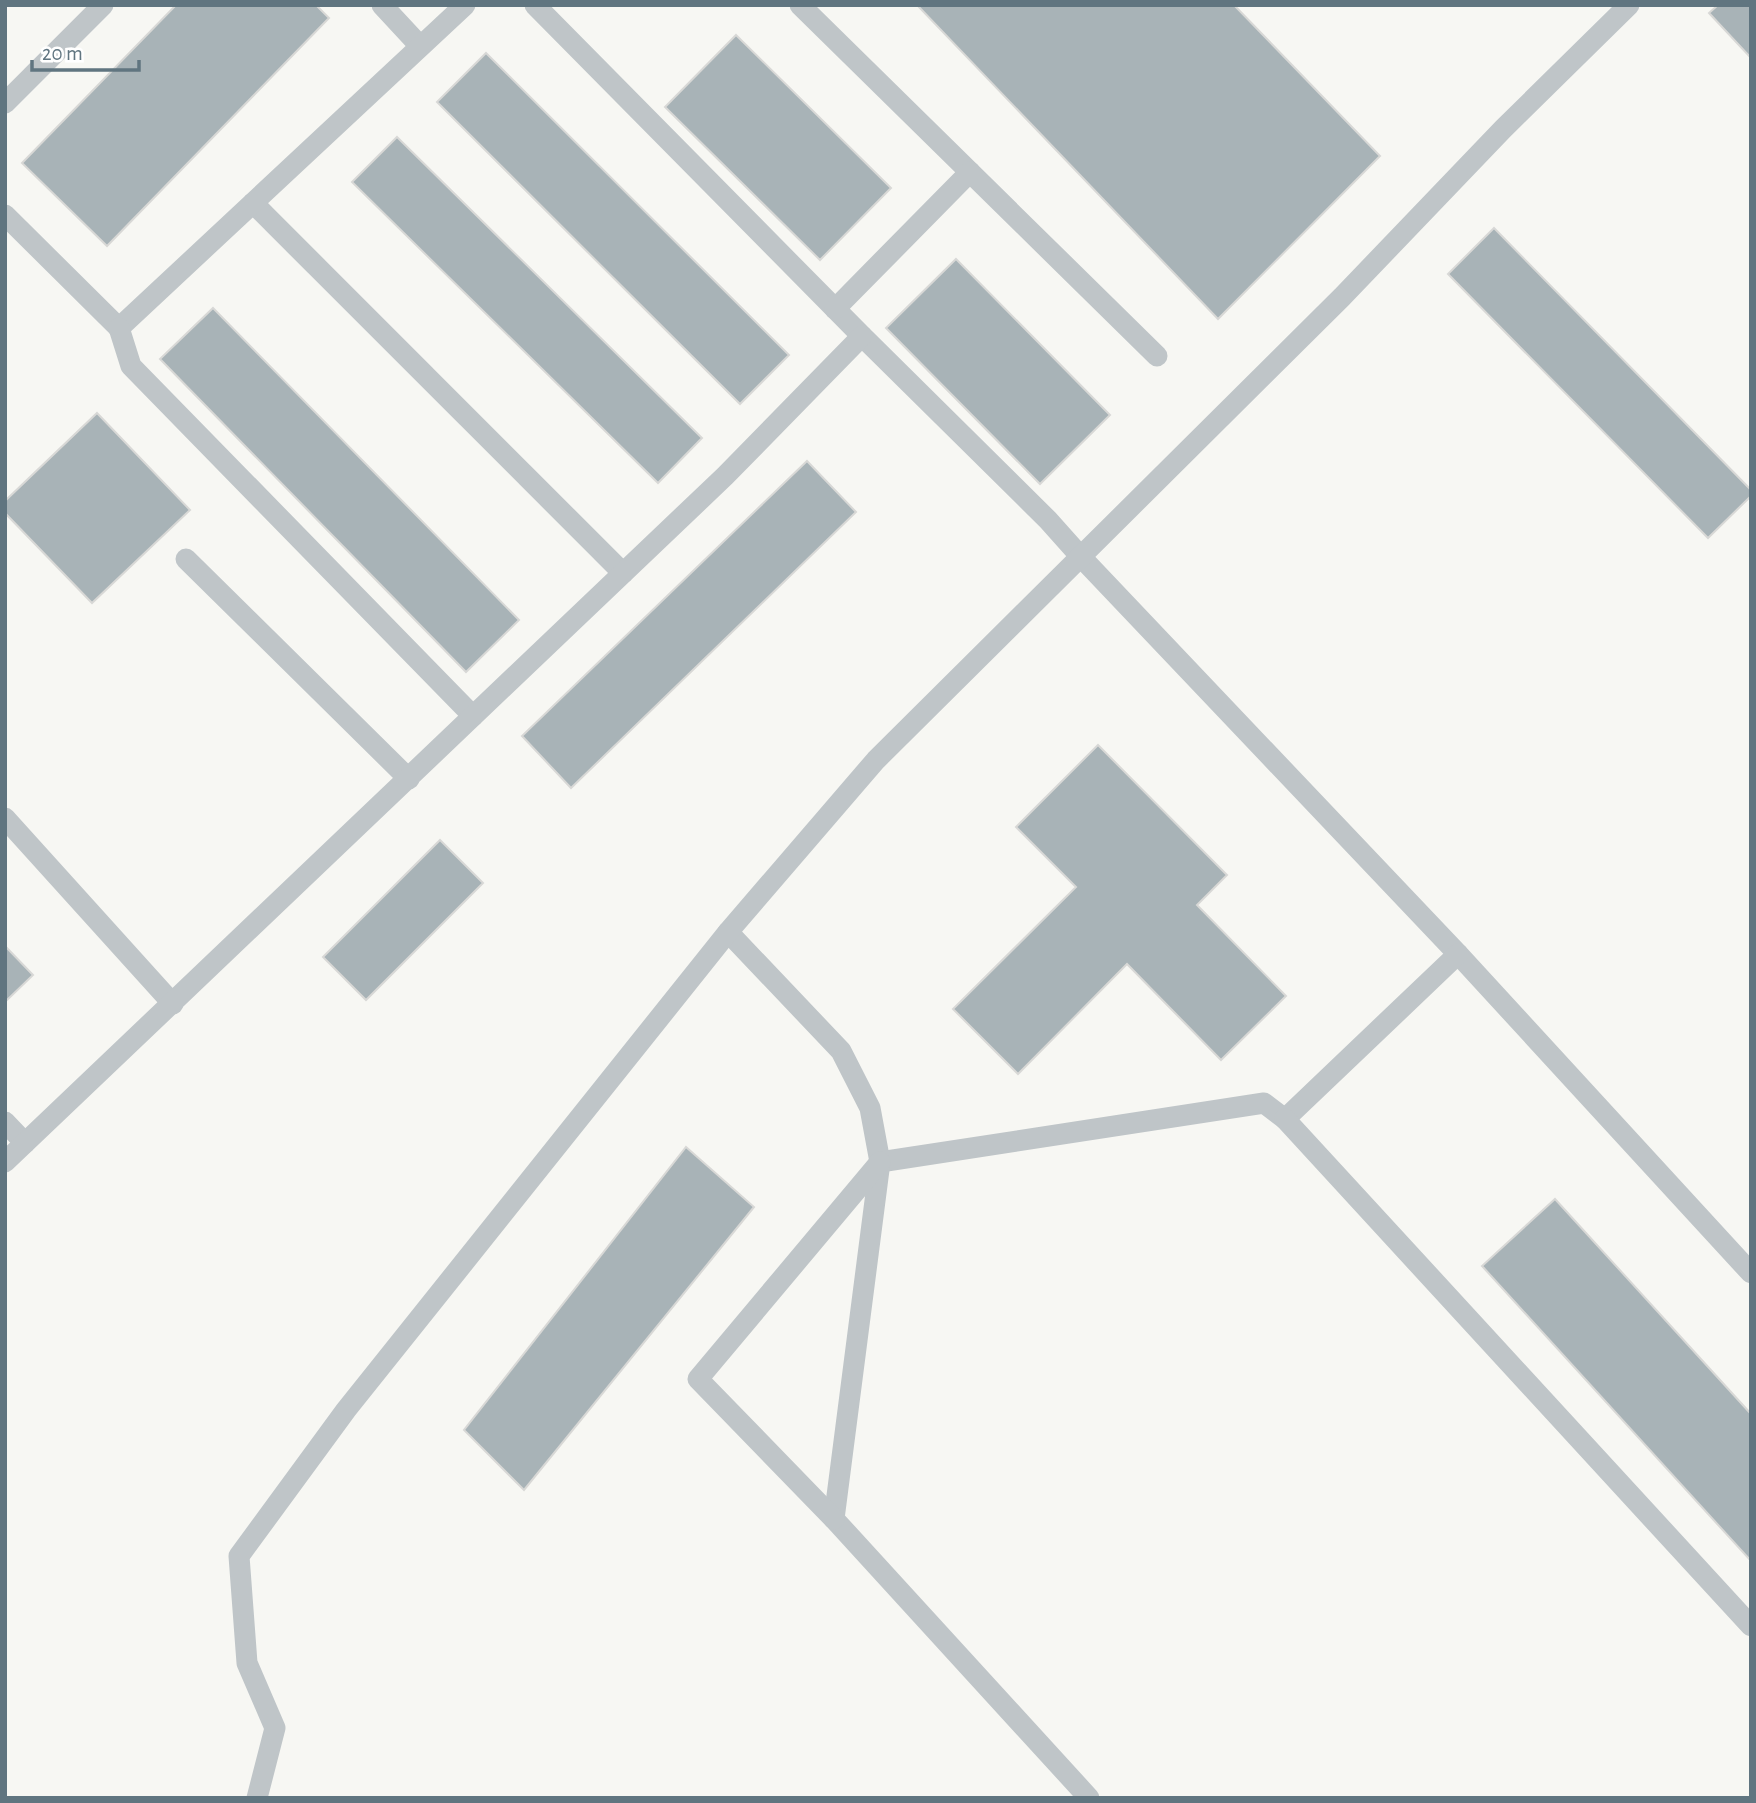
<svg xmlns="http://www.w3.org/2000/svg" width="1756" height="1803" viewBox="0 0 1756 1803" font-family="'Alegreya Sans',sans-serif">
<rect width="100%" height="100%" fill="#f7f7f3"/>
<g fill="#a8b3b7" stroke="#d8d8d6" stroke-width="2">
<path d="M 176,5 L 316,5 L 329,18 L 107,246 L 22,163 Z"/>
<path d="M 917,5 L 1234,5 L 1380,156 L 1218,319 Z"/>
<path d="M 1718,5 L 1751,5 L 1751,58 L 1709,13 Z"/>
<path d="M 736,35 L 891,188 L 820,260 L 665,107 Z"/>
<path d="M 486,53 L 789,355 L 740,404 L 437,102 Z"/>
<path d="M 397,137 L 702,438 L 658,483 L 352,182 Z"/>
<path d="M 1494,228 L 1751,490 L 1751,496 L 1708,538 L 1448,274 Z"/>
<path d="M 956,259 L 1110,415 L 1040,484 L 886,328 Z"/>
<path d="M 213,308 L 519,620 L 466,672 L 160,359 Z"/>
<path d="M 97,413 L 190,510 L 92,603 L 5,513 L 5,501 Z"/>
<path d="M 807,461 L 856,512 L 571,788 L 522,736 Z"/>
<path d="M 1098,745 L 1227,875 L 1197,905 L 1286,996 L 1221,1060 L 1127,964 L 1018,1074 L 953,1009 L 1076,887 L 1016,827 Z"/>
<path d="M 440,840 L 483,883 L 366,1000 L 323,957 Z"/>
<path d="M 5,946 L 33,975 L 5,1002 Z"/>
<path d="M 686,1147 L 754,1207 L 524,1490 L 464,1430 Z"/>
<path d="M 1555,1199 L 1751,1414 L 1751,1561 L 1482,1266 Z"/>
</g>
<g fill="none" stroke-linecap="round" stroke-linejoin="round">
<g stroke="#bfc5c8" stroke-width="21">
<path d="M 382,5 L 420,46"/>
<path d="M 535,5 L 862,336 L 1048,520 L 1081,557 L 1458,954 L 1751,1273"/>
<path d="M 800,5 L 1157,356"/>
<path d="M 5,103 L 103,5"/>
<path d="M 253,203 L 623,573"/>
<path d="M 5,215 L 119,328 L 465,5"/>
<path d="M 835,309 L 970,172"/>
<path d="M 119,328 L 131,366 L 473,716"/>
<path d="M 186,559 L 409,779"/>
<path d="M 5,818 L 173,1004"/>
<path d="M 728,932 L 841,1051 L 870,1108 L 880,1162 L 1264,1103 L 1285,1119 L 1458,954"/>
<path d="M 1285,1119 L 1751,1626"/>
<path d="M 5,1122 L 25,1143"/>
<path d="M 5,1162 L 725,476 L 862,336"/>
<path d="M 880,1162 L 834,1519 L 1089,1798"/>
<path d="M 834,1519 L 698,1379 L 880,1162"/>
<path d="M 257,1798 L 275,1728 L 247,1663 L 239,1556 L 346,1410 L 728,932 L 876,760 L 1342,297 L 1503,129 L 1629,5"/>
</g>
</g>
<rect width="1756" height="1803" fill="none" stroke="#607580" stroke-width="14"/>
<path d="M32 60v10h107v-10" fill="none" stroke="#607580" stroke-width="3.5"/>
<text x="42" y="60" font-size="21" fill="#607580" stroke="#ffffff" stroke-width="5" paint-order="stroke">20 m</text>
</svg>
